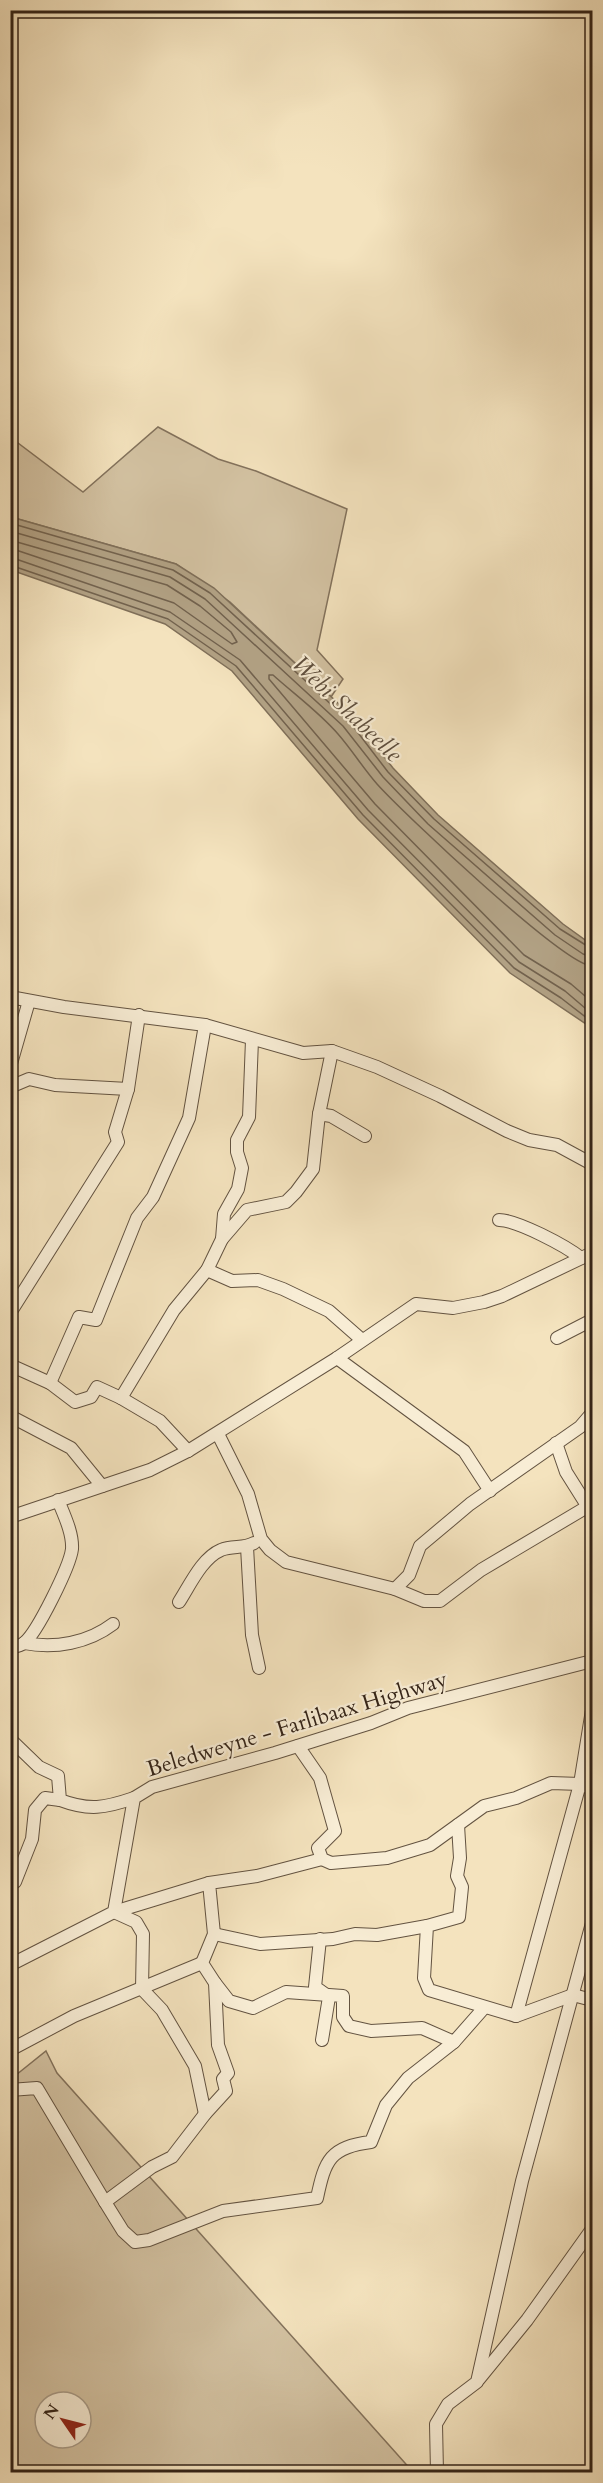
<svg xmlns="http://www.w3.org/2000/svg" width="603" height="2483" viewBox="0 0 603 2483" font-family="Cardo,serif">
<rect width="100%" height="100%" fill="#f4e3be"/>
<filter id="stains"><feTurbulence type="fractalNoise" baseFrequency=".00333" numOctaves="4"/><feColorMatrix values="0 0 0 0 .2 0 0 0 0 .09 0 0 0 0 .02 0 0 0 .5 -.17"/></filter>
<radialGradient id="worn" r=".72"><stop offset=".6" stop-color="#630" stop-opacity="0"/><stop offset="1" stop-color="#630" stop-opacity=".3"/></radialGradient>
<g fill="#d3c2a2" stroke="#83725c" stroke-width="1.5" fill-rule="evenodd">
<path d="M 158,427 L 218,459 L 256,471 L 347,509 L 317,650 L 343,679 L 331,697 L 230,602 L 176,564 L 11,517 L 10,437 L 83,492 Z"/>
<path d="M 46,2051 L 57,2073 L 413,2472 L 11,2472 L 11,2079 ZM 45,2402 L 81,2402 L 81,2438 L 45,2438 Z"/>
</g>
<path fill="#b2a285" stroke="#7f6f59" stroke-width="1.5" d="M 11,517 L 176,564 L 214,588 L 353,717 L 393,768 L 438,815 L 563,924 L 592,945 L 592,1028 L 510,973 L 358,819 L 232,671 L 165,624 L 11,570 Z"/>
<g fill="none" stroke-linecap="round" stroke-linejoin="round">
<g stroke="#72624e" stroke-width="1.5">
<path d="M 10,523 L 173,570 L 210,593 L 349,721 L 388,772 L 434,819 L 560,929 L 592,949"/>
<path d="M 10,531 L 170,577 L 205,599 L 343,726 L 383,777 L 428,824 L 555,935 L 583,954 L 592,957"/>
<path d="M 10,540 L 167,585 L 200,606 L 231,632 L 237,642 L 232,644 L 174,603 L 10,548"/>
<path d="M 10,557 L 170,612 L 240,660 L 368,810 L 519,962 L 565,991 L 592,1014"/>
<path d="M 10,565 L 168,619 L 236,666 L 363,815 L 514,968 L 561,998 L 592,1022"/>
<path d="M 592,966 C 564,965 403,813 377,784 C 363,768 352,750 338,734 C 319,712 294,694 273,675 L 269,675 L 269,679 L 375,804 L 524,955 L 571,984 L 592,1002"/>
</g>
<g stroke="#635341" stroke-width="14">
<g id="minor">
<path d="M 10,997 L 64,1007 L 205,1025 L 303,1053 L 332,1051 L 377,1067 L 440,1096 L 507,1131 L 529,1140 L 557,1145 L 592,1164"/>
<path d="M 10,1067 L 29,1001"/>
<path d="M 10,1087 L 29,1079 L 55,1085 L 128,1089"/>
<path d="M 319,1114 L 332,1051"/>
<path d="M 499,1220 C 517,1220 566,1246 581,1258"/>
<path d="M 222,1239 L 247,1210 L 286,1202 L 296,1192 L 313,1169 L 319,1114 L 331,1116 L 365,1136"/>
<path d="M 207,1270 L 232,1281 L 258,1280 L 283,1289 L 329,1311 L 362,1340"/>
<path d="M 10,1313 L 118,1142 L 115,1132 L 128,1089 L 139,1015"/>
<path d="M 557,1338 L 592,1320"/>
<path d="M 337,1358 L 464,1451 L 490,1491"/>
<path d="M 10,1365 L 50,1383 L 75,1402 L 91,1397 L 97,1387 L 121,1398 L 160,1421 L 188,1451"/>
<path d="M 50,1383 L 79,1317 L 96,1320 L 137,1218 L 153,1197 L 189,1118 L 205,1025"/>
<path d="M 121,1398 L 174,1310 L 207,1270 L 222,1239 L 224,1214 L 238,1189 L 242,1168 L 237,1152 L 237,1140 L 249,1117 L 252,1040"/>
<path d="M 10,1416 L 71,1448 L 102,1486"/>
<path d="M 218,1434 L 248,1494 L 261,1539 L 270,1550 L 286,1562 L 395,1589 L 424,1601 L 440,1601 L 481,1570 L 592,1504"/>
<path d="M 556,1443 L 566,1472 L 588,1507"/>
<path d="M 10,1517 L 150,1470 L 188,1451 L 337,1358 L 416,1304 L 453,1308 L 484,1302 L 502,1296 L 592,1253"/>
<path d="M 247,1547 L 252,1635 L 259,1668"/>
<path d="M 395,1589 L 409,1575 L 420,1546 L 470,1504 L 580,1427 L 592,1413"/>
<path d="M 179,1602 C 190,1585 202,1558 221,1550 C 232,1545 244,1549 254,1543"/>
<path d="M 24,1643 C 55,1649 88,1643 113,1624"/>
<path d="M 10,1648 C 14,1647 20,1646 24,1643 C 37,1633 70,1566 72,1549 C 73,1533 64,1515 58,1500"/>
<path d="M 10,1739 L 39,1767 L 58,1776 L 60,1800 C 89,1811 105,1808 134,1798"/>
<path d="M 298,1746 L 320,1778 L 335,1831 L 318,1848 L 322,1859 L 331,1863 L 387,1858 L 430,1845 L 484,1806 L 516,1798 L 551,1783 L 580,1784 L 592,1789"/>
<path d="M 458,1825 L 460,1858 L 457,1876 L 462,1887 L 459,1917 L 427,1926 L 424,1978 L 429,1990 L 516,2016 L 573,1995 L 592,2000"/>
<path d="M 10,1884 L 15,1882 L 32,1839 L 35,1810 L 45,1798 L 60,1800"/>
<path d="M 114,1912 L 136,1922 L 143,1934 L 142,1989 L 162,2010 L 195,2066 L 205,2114"/>
<path d="M 114,1912 L 209,1883"/>
<path d="M 214,1934 L 260,1944 L 333,1939 L 355,1934 L 377,1935 L 427,1926"/>
<path d="M 320,1939 L 315,1987 L 329,1997 L 322,2040"/>
<path d="M 10,1965 L 114,1912 L 134,1798 L 152,1787 L 275,1753 L 371,1723 L 408,1708 L 592,1661"/>
<path d="M 215,1983 L 229,2001 L 253,2008 L 286,1992 L 343,1996 L 343,2017 L 349,2026 L 371,2031 L 422,2028 L 454,2042 L 483,2009"/>
<path d="M 516,2016 L 580,1784 L 592,1710"/>
<path d="M 10,2050 L 74,2016 L 202,1963"/>
<path d="M 10,2090 L 37,2088 L 105,2202 L 123,2231 L 135,2242 L 149,2240 L 223,2211 L 317,2198 C 325,2160 330,2147 371,2142 L 386,2105 L 408,2078 L 454,2042"/>
<path d="M 105,2202 L 152,2167 L 172,2157 L 205,2114 L 226,2091 L 223,2079 L 228,2073 L 218,2045 L 215,1983 L 202,1963 L 214,1934 L 209,1883 L 257,1876 L 322,1859"/>
<path d="M 479,2379 L 527,2320 L 592,2229"/>
<path d="M 437,2472 L 436,2424 L 448,2404 L 477,2382 L 522,2181 L 592,1923"/>
</g>
</g>
<use href="#minor" stroke="#f8edd5" stroke-width="12"/>
</g>
<g text-anchor="middle" dominant-baseline="central" stroke-width="4.5" stroke-linejoin="round" paint-order="stroke">
<g font-size="22" fill="#332317" stroke="#f8edd5">
<text transform="translate(297 1724) rotate(-17)">Beledweyne - Farlibaax Highway</text>
</g>
<g font-size="24" font-style="italic" fill="#5f4f3e" stroke="#f8edd5">
<text transform="translate(347 709) rotate(44)">Webi Shabeelle</text>
</g>
</g>
<rect width="603" height="2483" fill="none" stroke="#f4e3be" stroke-width="36"/>
<rect x="12" y="12" width="579" height="2459" fill="none" stroke="#332317" stroke-width="3"/>
<rect x="18" y="18" width="567" height="2447" fill="none" stroke="#332317" stroke-width="1.5"/>
<g transform="translate(63 2420) rotate(305)"><circle r="28" fill="#f8edd5" stroke="#a99c89" stroke-width="1.5"/>
<path d="M0-4.5L10 22L0 15L-10 22Z" fill="#8f2418"/>
<text y="-9" font-size="16" font-weight="bold" text-anchor="middle" fill="#332317">N</text>
</g>
<rect width="100%" height="100%" filter="url(#stains)"/>
<rect width="100%" height="100%" fill="url(#worn)"/>
</svg>
